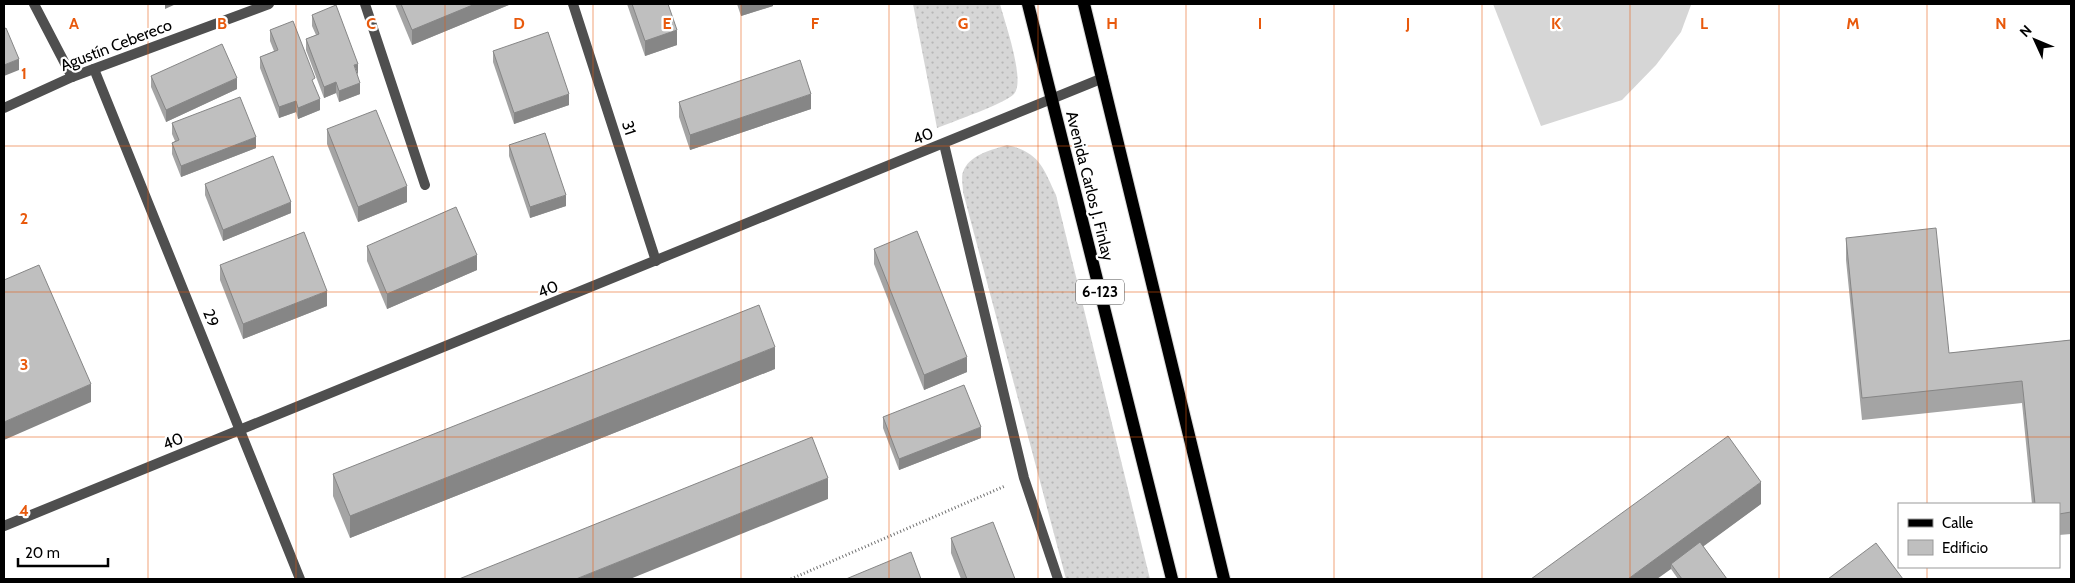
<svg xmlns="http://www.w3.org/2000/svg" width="2075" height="583" viewBox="0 0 2075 583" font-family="Cabin,sans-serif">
<defs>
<pattern id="grass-dots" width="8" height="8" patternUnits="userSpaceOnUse" patternTransform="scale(1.25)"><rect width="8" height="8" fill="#d6d6d6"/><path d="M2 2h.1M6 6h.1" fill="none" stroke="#b6b6b6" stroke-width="1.8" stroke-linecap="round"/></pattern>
</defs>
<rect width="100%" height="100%" fill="#fff"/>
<g fill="url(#grass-dots)">
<path d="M 913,4 L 1000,4 C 1004,20 1026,81 1014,94 C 1006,103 952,122 937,128 Z"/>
<path d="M 1007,145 C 1039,152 1043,167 1056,195 L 1150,579 L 1066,579 L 963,192 C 963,186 961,177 963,172 C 969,155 991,150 1007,145 Z"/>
</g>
<path fill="#d6d6d6" d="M 1493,4 L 1691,4 L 1691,5 L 1681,32 L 1656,65 L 1622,100 L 1541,126 Z"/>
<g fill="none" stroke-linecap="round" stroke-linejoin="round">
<g stroke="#dbdbdb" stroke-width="14">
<g id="primary">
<path d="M 1028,4 L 1172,579"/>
<path d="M 1084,4 L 1224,579"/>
</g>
</g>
<path stroke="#717171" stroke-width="3" stroke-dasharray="1 2.5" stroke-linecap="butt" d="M 791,579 L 1005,486"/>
<path stroke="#4f4f4f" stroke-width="10" d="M 944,144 L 1024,478 L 1058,579"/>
<g stroke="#4f4f4f" stroke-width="10">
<path d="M 34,4 L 72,77"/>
<path d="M 365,4 L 425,185"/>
<path d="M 573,4 L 656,261"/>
<path d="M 94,69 L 300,579"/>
<path d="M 4,108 L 72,77 L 269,4"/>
<path d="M 4,526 L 1103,78"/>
</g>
<use href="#primary" stroke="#000" stroke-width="12"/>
</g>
<g fill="#a4a4a4">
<path d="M 395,4 L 511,4 L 412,45 Z"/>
<path d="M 627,4 L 668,4 L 677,45 L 645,56 Z"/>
<path d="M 737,4 L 773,4 L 773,6 L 741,16 Z"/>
<path d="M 312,15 L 357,75 L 360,94 L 339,102 L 336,93 L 324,98 L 306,50 L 306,39 L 316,35 L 312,26 Z"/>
<path d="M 270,30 L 315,86 L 320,110 L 298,119 L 296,112 L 279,118 L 260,68 L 260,57 L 274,51 L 270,41 Z"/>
<path d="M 493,51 L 569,105 L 514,124 L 493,62 Z"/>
<path d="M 151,76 L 237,89 L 166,122 L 151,87 Z"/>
<path d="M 679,102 L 811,109 L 690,150 L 679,117 Z"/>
<path d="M 172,123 L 256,148 L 181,177 L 172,154 L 172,143 L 175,141 L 172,134 Z"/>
<path d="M 327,129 L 407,202 L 358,222 L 327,144 Z"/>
<path d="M 509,145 L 566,206 L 530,218 L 509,156 Z"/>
<path d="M 205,184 L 291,213 L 223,241 L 205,195 Z"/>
<path d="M 1846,238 L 1949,353 L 2071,340 L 2071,534 L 2059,535 L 2059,504 L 2032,504 L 2022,403 L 1862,420 L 1846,260 Z"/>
<path d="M 367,246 L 477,270 L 387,309 L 367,261 Z"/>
<path d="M 874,249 L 967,372 L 924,390 L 874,264 Z"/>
<path d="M 220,265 L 327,306 L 243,339 L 220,280 Z"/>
<path d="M 775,369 L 350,538 L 333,496 L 333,474 Z"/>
<path d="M 883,417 L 981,438 L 899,470 L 883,428 Z"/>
<path d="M 1761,504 L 1703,546 L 1727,579 L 1678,579 L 1671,569 L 1531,579 Z"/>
<path d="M 951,538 L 1015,579 L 961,579 L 951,553 Z"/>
</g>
<g fill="#868686">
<path d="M 165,4 L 176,4 L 165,9 Z"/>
<path d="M 475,4 L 511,4 L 412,45 L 412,30 Z"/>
<path d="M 741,4 L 773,4 L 773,6 L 741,16 Z"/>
<path d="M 677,30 L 677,45 L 645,56 L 645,41 Z"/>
<path d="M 19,59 L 19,70 L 4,76 L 4,65 Z"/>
<path d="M 358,64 L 358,75 L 354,65 Z"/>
<path d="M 237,78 L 237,89 L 166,122 L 166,110 Z"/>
<path d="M 336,82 L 336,93 L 324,98 L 324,87 Z"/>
<path d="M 360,83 L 360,94 L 339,102 L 339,91 Z"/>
<path d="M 569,94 L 569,105 L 514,124 L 514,113 Z"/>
<path d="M 811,94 L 811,109 L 690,150 L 690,135 Z"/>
<path d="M 320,99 L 320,110 L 298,119 L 298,108 Z"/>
<path d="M 296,101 L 296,112 L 279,118 L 279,107 Z"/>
<path d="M 256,137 L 256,148 L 181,177 L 181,166 Z"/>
<path d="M 407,186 L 407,202 L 358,222 L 358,207 Z"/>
<path d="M 566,195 L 566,206 L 530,218 L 530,207 Z"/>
<path d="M 291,202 L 291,213 L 223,241 L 223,230 Z"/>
<path d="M 477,255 L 477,270 L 387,309 L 387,294 Z"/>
<path d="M 327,291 L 327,306 L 243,339 L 243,324 Z"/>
<path d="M 775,347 L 775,369 L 350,538 L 350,516 Z"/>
<path d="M 967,357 L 967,372 L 924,390 L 924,375 Z"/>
<path d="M 91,384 L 91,402 L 4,440 L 4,422 Z"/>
<path d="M 981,427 L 981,438 L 899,470 L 899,459 Z"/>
<path d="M 828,478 L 828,499 L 630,579 L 576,579 Z"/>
<path d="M 1761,482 L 1761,504 L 1674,568 L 1671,564 L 1671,569 L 1657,579 L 1628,579 Z"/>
</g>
<g fill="#bfbfbf" stroke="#868686">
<path d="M 401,4 L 475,4 L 412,30 Z"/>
<path d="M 632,4 L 668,4 L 677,30 L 645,41 Z"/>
<path d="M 336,5 L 358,64 L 354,65 L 360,83 L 339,91 L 336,82 L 324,87 L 306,39 L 319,34 L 312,15 Z"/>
<path d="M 293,21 L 315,78 L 312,80 L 320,99 L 298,108 L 296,101 L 279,107 L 260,57 L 278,50 L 270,30 Z"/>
<path d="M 6,28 L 19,59 L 4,65 L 4,29 Z"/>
<path d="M 548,32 L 569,94 L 514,113 L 493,51 Z"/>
<path d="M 222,44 L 237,78 L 166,110 L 151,76 Z"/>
<path d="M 800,60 L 811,94 L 690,135 L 679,102 Z"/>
<path d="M 240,97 L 256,137 L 181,166 L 172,143 L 179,140 L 172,123 Z"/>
<path d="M 376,110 L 407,186 L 358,207 L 327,129 Z"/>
<path d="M 545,133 L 566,195 L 530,207 L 509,145 Z"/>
<path d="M 273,156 L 291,202 L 223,230 L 205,184 Z"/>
<path d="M 456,207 L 477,255 L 387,294 L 367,246 Z"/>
<path d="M 1936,228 L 1949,353 L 2071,340 L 2071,512 L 2059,514 L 2059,504 L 2035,504 L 2022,381 L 1862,398 L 1846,238 Z"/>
<path d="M 917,231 L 967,357 L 924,375 L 874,249 Z"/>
<path d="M 304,232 L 327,291 L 243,324 L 220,265 Z"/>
<path d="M 39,265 L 91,384 L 4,422 L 4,280 Z"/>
<path d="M 759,305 L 775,347 L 350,516 L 333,474 Z"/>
<path d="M 964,385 L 981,427 L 899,459 L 883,417 Z"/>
<path d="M 1728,436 L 1761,482 L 1628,579 L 1531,579 Z"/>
<path d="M 812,437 L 828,478 L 576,579 L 459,579 Z"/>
<path d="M 993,522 L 1015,579 L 967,579 L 951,538 Z"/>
<path d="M 1700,542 L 1727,579 L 1682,579 L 1671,564 Z"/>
<path d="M 1876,543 L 1903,579 L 1828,579 Z"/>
<path d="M 911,552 L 921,579 L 846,579 Z"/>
</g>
<path fill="none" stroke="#e8590c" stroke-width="1" stroke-opacity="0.55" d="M 148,4 L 148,579M 296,4 L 296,579M 445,4 L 445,579M 593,4 L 593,579M 741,4 L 741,579M 889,4 L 889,579M 1038,4 L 1038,579M 1186,4 L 1186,579M 1334,4 L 1334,579M 1482,4 L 1482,579M 1630,4 L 1630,579M 1779,4 L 1779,579M 1927,4 L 1927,504M 4,146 L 2071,146M 4,292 L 2071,292M 4,437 L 2071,437M 1927,567 L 1927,579"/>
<g text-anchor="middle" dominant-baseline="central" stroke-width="4.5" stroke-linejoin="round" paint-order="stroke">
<rect fill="#fff" stroke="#4c4c4c" stroke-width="1" x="1076" y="279.5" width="48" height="25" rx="4"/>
<g font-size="15" font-weight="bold" fill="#000">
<text x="1100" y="292">6-123</text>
</g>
<g font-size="16" fill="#000" stroke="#fff">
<text transform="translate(116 45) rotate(-21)">Agustín Cebereco</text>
<text transform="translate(629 128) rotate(72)">31</text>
<text transform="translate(923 136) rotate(-22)">40</text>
<text transform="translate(1090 186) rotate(76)">Avenida Carlos J. Finlay</text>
<text transform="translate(548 289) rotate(-22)">40</text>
<text transform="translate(211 318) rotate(68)">29</text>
<text transform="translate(173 441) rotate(-22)">40</text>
</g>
</g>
<g font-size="16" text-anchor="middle" font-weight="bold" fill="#e8590c" stroke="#fff" stroke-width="4.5" stroke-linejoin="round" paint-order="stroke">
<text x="74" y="29">A</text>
<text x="222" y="29">B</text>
<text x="371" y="29">C</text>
<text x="519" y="29">D</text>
<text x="667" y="29">E</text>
<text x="815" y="29">F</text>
<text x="963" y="29">G</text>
<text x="1112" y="29">H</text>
<text x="1260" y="29">I</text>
<text x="1408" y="29">J</text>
<text x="1556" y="29">K</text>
<text x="1704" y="29">L</text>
<text x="1853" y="29">M</text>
<text x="2001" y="29">N</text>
<text x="24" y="79">1</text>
<text x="24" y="224">2</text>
<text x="24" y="370">3</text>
<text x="24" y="516">4</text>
</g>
<rect width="2075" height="583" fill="none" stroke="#000000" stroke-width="10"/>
<rect x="1898" y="503" width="162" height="65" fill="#ffffff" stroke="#999999"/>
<rect x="1908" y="519" width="25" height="8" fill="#000000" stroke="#999999"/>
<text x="1942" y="528" font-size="15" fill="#000000">Calle</text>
<rect x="1908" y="540" width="25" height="15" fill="#bfbfbf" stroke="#999999"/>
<text x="1942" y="553" font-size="15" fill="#000000">Edificio</text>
<g transform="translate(2035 40) rotate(314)" stroke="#ffffff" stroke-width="4" paint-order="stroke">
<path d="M0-4L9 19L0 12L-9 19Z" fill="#000000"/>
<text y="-8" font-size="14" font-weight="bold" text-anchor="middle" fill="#000000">N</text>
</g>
<path d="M18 558v8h90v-8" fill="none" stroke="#000000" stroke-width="2.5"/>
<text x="25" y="558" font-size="15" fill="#000000" stroke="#ffffff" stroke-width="4" paint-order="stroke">20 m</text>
</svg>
